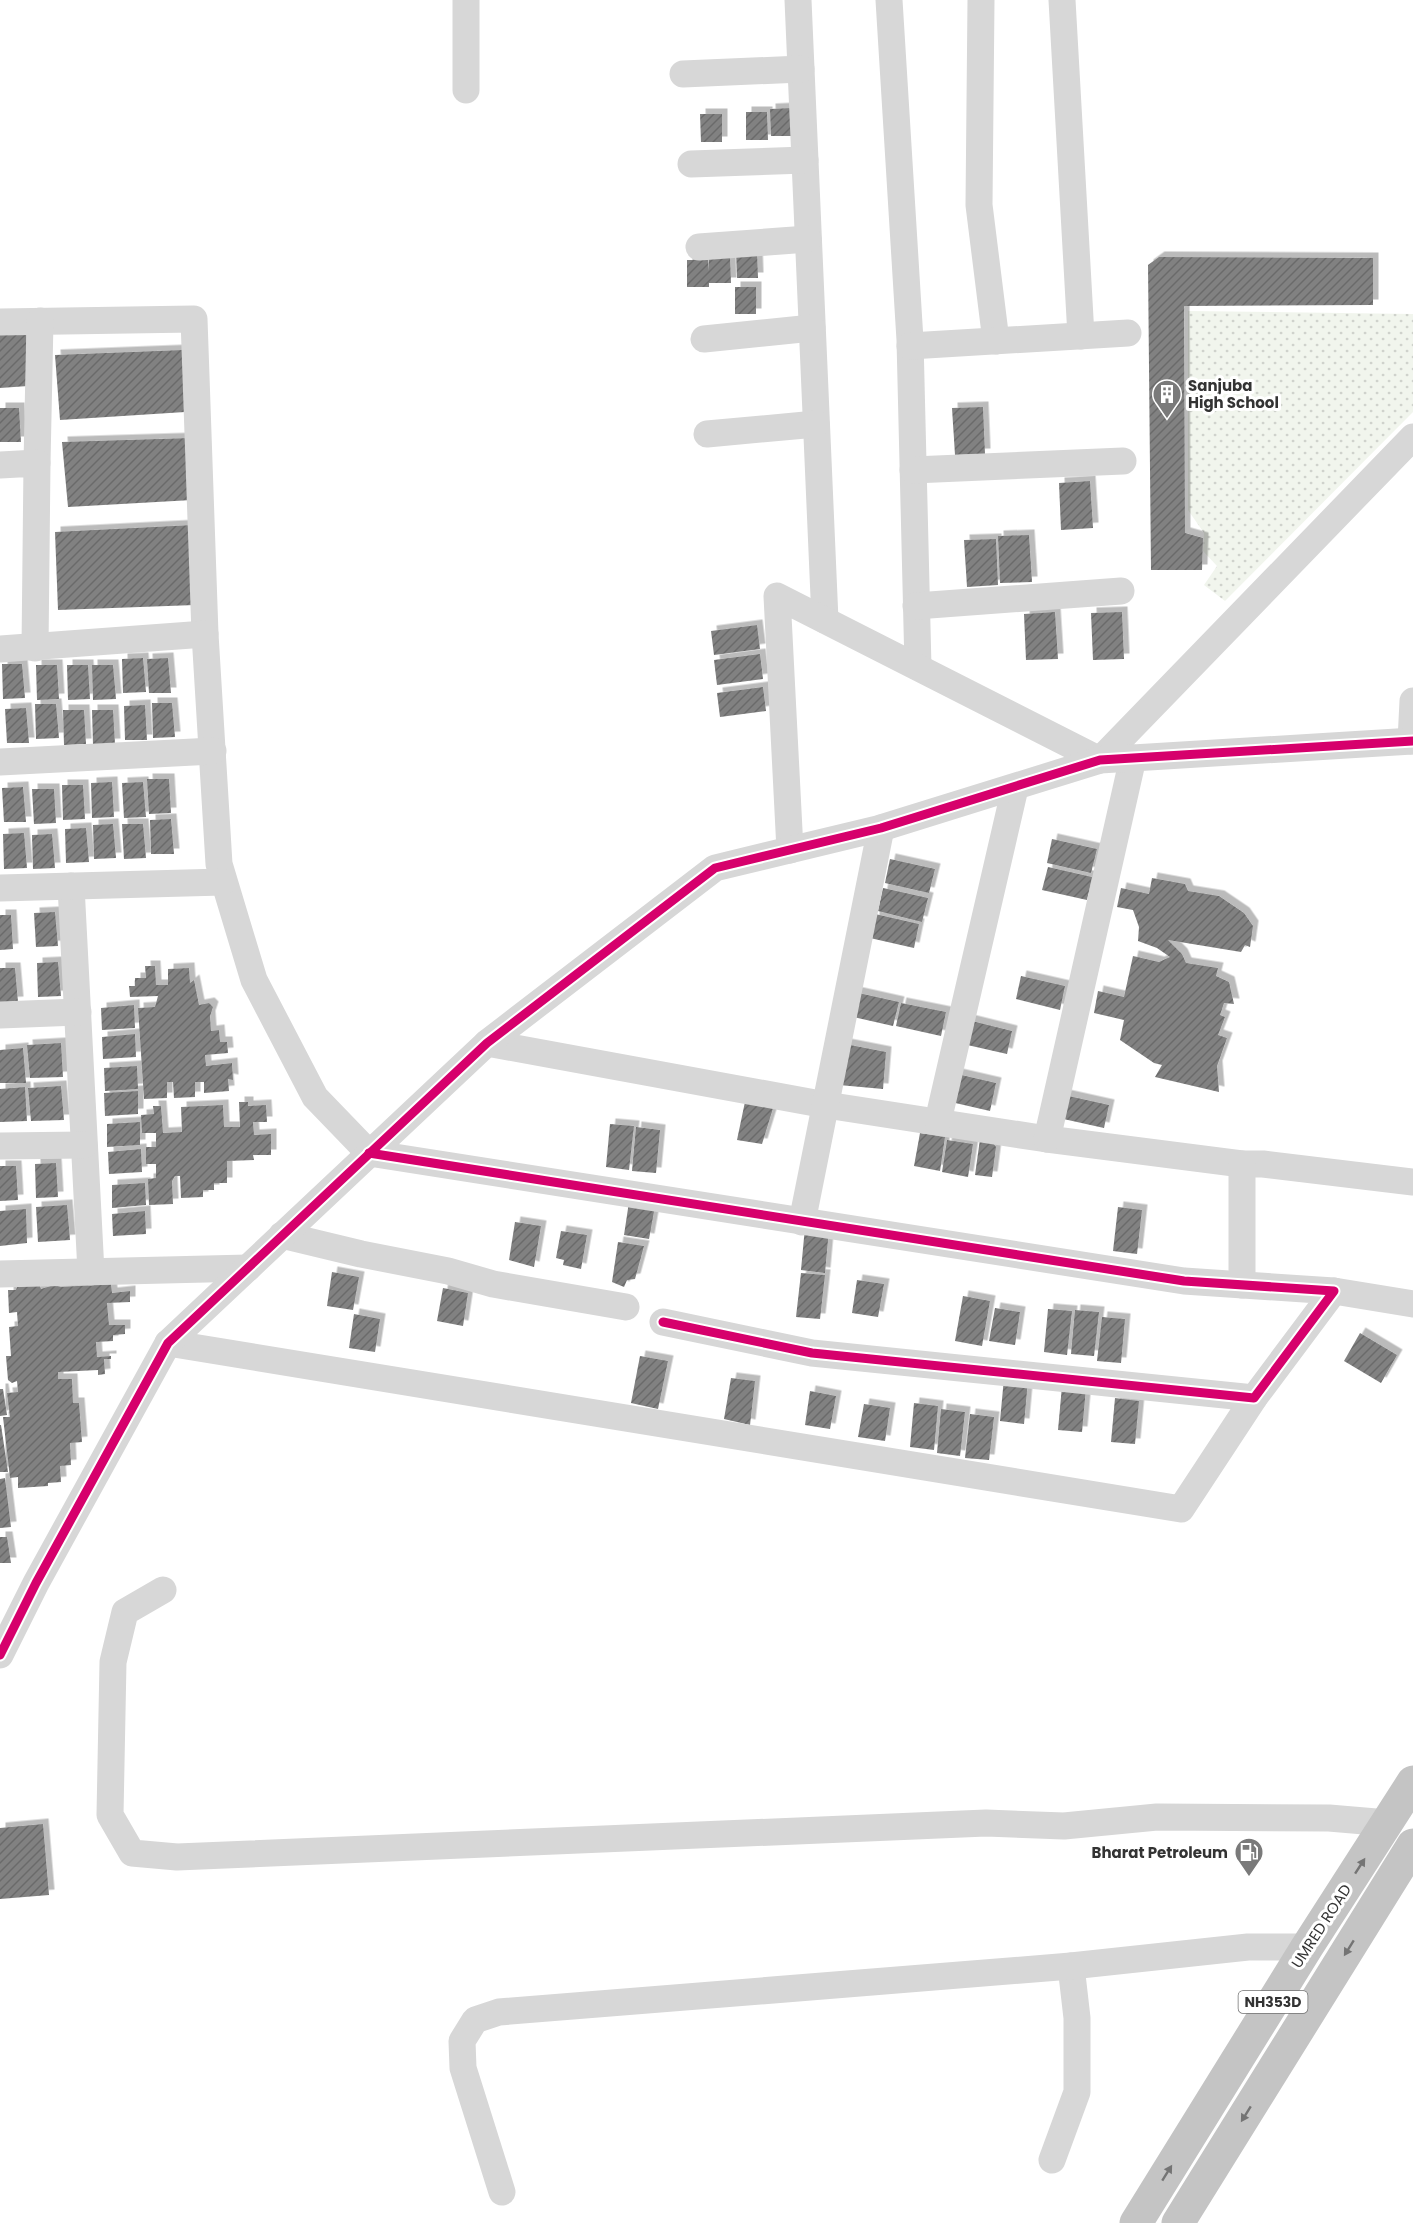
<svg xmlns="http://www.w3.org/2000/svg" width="1413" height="2223" viewBox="0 0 1413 2223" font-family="Poppins,sans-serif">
<defs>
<pattern id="park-dots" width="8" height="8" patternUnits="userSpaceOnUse" patternTransform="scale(1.5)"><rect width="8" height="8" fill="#f1f5ed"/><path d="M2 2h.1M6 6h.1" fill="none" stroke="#cfd2cc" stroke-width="1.8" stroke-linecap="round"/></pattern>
<pattern id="building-hatch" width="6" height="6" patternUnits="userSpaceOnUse" patternTransform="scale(1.5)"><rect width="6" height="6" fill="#818181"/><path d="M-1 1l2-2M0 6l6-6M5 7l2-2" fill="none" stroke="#6a6a6a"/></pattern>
<filter id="shadow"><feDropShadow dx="5.5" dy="-5.5" stdDeviation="0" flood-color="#0004"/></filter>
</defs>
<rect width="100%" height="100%" fill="#fff"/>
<path fill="url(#park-dots)" d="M 1188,311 L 1413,314 L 1413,412 L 1225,601 L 1204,585 L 1217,566 L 1203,551 L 1204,533 L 1188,510 Z"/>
<g fill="url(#building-hatch)" filter="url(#shadow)">
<path d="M 791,108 L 791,136 L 771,136 L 770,109 Z"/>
<path d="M 746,112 L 767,112 L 768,140 L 746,140 Z"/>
<path d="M 700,114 L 722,114 L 722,142 L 701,142 Z"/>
<path d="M 736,251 L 757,251 L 758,278 L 737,278 Z"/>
<path d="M 709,255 L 730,255 L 731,283 L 709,283 L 709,287 L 687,287 L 687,260 L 708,260 L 709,271 Z"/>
<path d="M 1159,257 L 1373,258 L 1373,305 L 1184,306 L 1185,533 L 1203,538 L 1202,570 L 1151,570 L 1148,265 Z"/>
<rect x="735" y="287" width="21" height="27"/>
<path d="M 26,325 L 28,386 L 0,388 L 0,326 Z"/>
<path d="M 183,350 L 185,412 L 60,420 L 55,355 Z"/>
<path d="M 983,407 L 985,454 L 955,455 L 952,408 Z"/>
<path d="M 0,408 L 19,408 L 21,442 L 0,442 Z"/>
<path d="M 191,438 L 192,500 L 68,507 L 62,442 Z"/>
<path d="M 1090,481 L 1093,528 L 1061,530 L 1059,483 Z"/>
<path d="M 193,525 L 195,605 L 58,610 L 55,532 Z"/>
<path d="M 1029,535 L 1032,582 L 1000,583 L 998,536 Z"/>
<path d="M 996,539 L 998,585 L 967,587 L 964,540 Z"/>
<path d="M 1055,612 L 1058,659 L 1026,660 L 1024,614 Z"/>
<path d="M 1122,612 L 1124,659 L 1093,660 L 1091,613 Z"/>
<path d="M 757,625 L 760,649 L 714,655 L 711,631 Z"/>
<path d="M 760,654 L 763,679 L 717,685 L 714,660 Z"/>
<path d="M 143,658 L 146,692 L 123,693 L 122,659 Z"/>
<path d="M 168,658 L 171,693 L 149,693 L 147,659 Z"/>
<path d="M 2,664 L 22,664 L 25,698 L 3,699 Z"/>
<path d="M 36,665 L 57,665 L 59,699 L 37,700 Z"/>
<path d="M 67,665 L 88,665 L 90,699 L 68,700 Z"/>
<path d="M 92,665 L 113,665 L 116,699 L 93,700 Z"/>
<path d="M 763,687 L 766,711 L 720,717 L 717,693 Z"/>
<path d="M 152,703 L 172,703 L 175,737 L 153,738 Z"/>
<path d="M 35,704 L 56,704 L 59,738 L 36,739 Z"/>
<path d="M 145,705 L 147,740 L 125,740 L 124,706 Z"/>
<path d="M 26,708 L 29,743 L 7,743 L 5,709 Z"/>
<path d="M 63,710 L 84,710 L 86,744 L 64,745 Z"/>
<path d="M 92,710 L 113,710 L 115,744 L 93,745 Z"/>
<path d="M 147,779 L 169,779 L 171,813 L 149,814 Z"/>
<path d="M 112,782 L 114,817 L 92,818 L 91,783 Z"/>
<path d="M 143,782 L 146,817 L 124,818 L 122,783 Z"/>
<path d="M 62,785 L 83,785 L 85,819 L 63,820 Z"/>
<path d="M 23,787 L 26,822 L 4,822 L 2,788 Z"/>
<path d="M 32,789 L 54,789 L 56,823 L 34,824 Z"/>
<path d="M 171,819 L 174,854 L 151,854 L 150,820 Z"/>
<path d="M 113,824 L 116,858 L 94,859 L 93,825 Z"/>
<path d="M 122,824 L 143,824 L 146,858 L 124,859 Z"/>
<path d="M 86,828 L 89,862 L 66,863 L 65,829 Z"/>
<path d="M 24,833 L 27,868 L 4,869 L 3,834 Z"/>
<path d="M 52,834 L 55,868 L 33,869 L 32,835 Z"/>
<path d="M 1052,839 L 1097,849 L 1091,873 L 1047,863 Z"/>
<path d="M 890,859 L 935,869 L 929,893 L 885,883 Z"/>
<path d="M 1048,867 L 1092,877 L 1087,900 L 1042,890 Z"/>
<path d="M 1152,878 L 1185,884 L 1188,891 L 1219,896 L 1244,913 L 1253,926 L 1250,947 L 1245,945 L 1241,952 L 1168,940 L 1182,954 L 1186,963 L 1218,968 L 1216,976 L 1229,982 L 1234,1004 L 1224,1003 L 1220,1015 L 1225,1017 L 1218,1035 L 1227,1038 L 1217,1066 L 1219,1092 L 1155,1077 L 1162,1065 L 1154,1063 L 1120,1040 L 1124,1020 L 1094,1013 L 1098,991 L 1124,997 L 1133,956 L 1159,962 L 1170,957 L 1157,948 L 1138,941 L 1139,927 L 1133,910 L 1117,907 L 1121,888 L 1149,894 Z"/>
<path d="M 883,888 L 928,898 L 922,922 L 878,911 Z"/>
<path d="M 55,912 L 58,946 L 36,947 L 34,913 Z"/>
<path d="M 875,914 L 919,924 L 914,948 L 870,938 Z"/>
<path d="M 0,915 L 11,915 L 13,949 L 0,950 Z"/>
<path d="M 58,962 L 61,996 L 38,997 L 37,963 Z"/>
<path d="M 145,966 L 155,966 L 156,985 L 168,985 L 168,969 L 189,968 L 190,983 L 194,980 L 199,1005 L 209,1003 L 213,1007 L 210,1016 L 211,1031 L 219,1030 L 220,1042 L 227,1042 L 228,1053 L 205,1055 L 206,1066 L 232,1063 L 233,1080 L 228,1079 L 229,1091 L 204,1093 L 204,1082 L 195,1082 L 195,1097 L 174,1098 L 173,1082 L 167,1082 L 167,1098 L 144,1099 L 138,1008 L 155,1007 L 158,996 L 130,997 L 129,986 L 135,986 L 135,978 L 146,978 Z"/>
<path d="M 0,968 L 15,968 L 18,1002 L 0,1003 Z"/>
<path d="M 1021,976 L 1065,986 L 1060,1010 L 1016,999 Z"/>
<path d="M 854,992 L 899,1002 L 893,1026 L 849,1016 Z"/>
<path d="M 901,1003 L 946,1012 L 941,1036 L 896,1026 Z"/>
<path d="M 134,1005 L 135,1028 L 102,1030 L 101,1008 Z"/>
<path d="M 968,1020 L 1012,1031 L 1007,1054 L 963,1044 Z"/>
<path d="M 135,1034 L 136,1057 L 103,1059 L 102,1037 Z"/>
<path d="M 61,1043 L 63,1077 L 30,1078 L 27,1045 Z"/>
<path d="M 845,1044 L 886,1052 L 883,1089 L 839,1085 Z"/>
<path d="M 23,1048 L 26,1083 L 0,1083 L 0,1050 Z"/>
<path d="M 137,1066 L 138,1089 L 105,1091 L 104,1068 Z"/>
<path d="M 957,1074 L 996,1083 L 990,1111 L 951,1102 Z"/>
<path d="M 61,1086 L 64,1120 L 31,1121 L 28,1088 Z"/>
<path d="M 25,1087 L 27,1121 L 0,1122 L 0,1089 Z"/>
<path d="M 138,1091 L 138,1114 L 105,1116 L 104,1093 Z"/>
<path d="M 1064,1095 L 1109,1105 L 1104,1128 L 1059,1118 Z"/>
<path d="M 746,1097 L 774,1105 L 762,1144 L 737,1140 Z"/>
<path d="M 239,1102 L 248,1102 L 248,1106 L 266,1105 L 267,1122 L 253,1122 L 254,1135 L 271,1134 L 271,1155 L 253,1155 L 254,1160 L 227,1161 L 227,1183 L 214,1183 L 214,1190 L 203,1190 L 203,1197 L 181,1198 L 180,1176 L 175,1176 L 172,1181 L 173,1204 L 149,1205 L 148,1179 L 156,1178 L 156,1164 L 146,1164 L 146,1147 L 156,1147 L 156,1133 L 142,1133 L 141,1115 L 154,1114 L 153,1106 L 161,1106 L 163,1133 L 182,1132 L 181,1107 L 223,1105 L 224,1127 L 240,1127 Z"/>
<path d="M 140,1122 L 140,1145 L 107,1147 L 107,1124 Z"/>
<path d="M 610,1124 L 634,1126 L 629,1170 L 606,1167 Z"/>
<path d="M 636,1127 L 660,1130 L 656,1173 L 632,1171 Z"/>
<path d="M 920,1133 L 945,1137 L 940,1171 L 914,1166 Z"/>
<path d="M 980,1139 L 991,1140 L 996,1147 L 992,1177 L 975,1175 Z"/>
<path d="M 947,1140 L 973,1144 L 968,1177 L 942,1172 Z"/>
<path d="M 141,1149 L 142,1172 L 109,1174 L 108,1152 Z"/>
<path d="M 56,1163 L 58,1197 L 36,1198 L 35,1164 Z"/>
<path d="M 0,1166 L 16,1166 L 18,1200 L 0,1201 Z"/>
<path d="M 145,1183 L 146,1205 L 112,1208 L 112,1185 Z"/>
<path d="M 629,1202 L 655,1206 L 649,1239 L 624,1235 Z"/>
<path d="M 67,1205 L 70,1240 L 38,1242 L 36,1207 Z"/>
<path d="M 1118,1207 L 1142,1210 L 1137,1254 L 1113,1251 Z"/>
<path d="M 26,1209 L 27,1243 L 0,1246 L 0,1211 Z"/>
<path d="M 145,1211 L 146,1234 L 113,1236 L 112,1214 Z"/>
<path d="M 515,1222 L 541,1226 L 534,1267 L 509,1260 Z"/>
<path d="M 805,1227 L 829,1229 L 825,1273 L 801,1270 Z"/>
<path d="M 561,1231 L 587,1235 L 581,1269 L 563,1265 L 564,1260 L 556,1258 Z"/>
<path d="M 618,1242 L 644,1246 L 635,1279 L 627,1280 L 624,1287 L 612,1282 Z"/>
<path d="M 332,1272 L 359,1277 L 353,1310 L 327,1306 Z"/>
<path d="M 801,1273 L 825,1275 L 820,1319 L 796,1317 Z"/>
<path d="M 857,1280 L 884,1284 L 878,1317 L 852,1313 Z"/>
<path d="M 19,1281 L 38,1281 L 41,1289 L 54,1285 L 61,1287 L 111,1284 L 112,1293 L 130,1291 L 130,1302 L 107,1303 L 109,1325 L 125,1325 L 125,1334 L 113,1335 L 113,1341 L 96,1342 L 97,1357 L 111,1356 L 111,1359 L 104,1359 L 105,1374 L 98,1375 L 98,1370 L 58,1372 L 58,1379 L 72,1379 L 73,1403 L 79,1403 L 82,1442 L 70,1443 L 71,1465 L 60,1466 L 61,1482 L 48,1483 L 48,1486 L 18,1488 L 18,1477 L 10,1478 L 3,1417 L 10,1417 L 7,1393 L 18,1392 L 17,1381 L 12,1383 L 8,1380 L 6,1356 L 11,1356 L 9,1327 L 18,1326 L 17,1312 L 9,1313 L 8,1290 L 16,1290 Z"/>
<path d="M 443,1288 L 468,1293 L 463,1326 L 437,1321 Z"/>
<path d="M 963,1296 L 990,1301 L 982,1346 L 955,1341 Z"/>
<path d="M 995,1308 L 1020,1312 L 1015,1345 L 989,1341 Z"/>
<path d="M 1048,1309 L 1072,1311 L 1067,1355 L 1044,1352 Z"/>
<path d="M 1075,1310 L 1099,1312 L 1094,1356 L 1071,1354 Z"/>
<path d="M 354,1314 L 380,1319 L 375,1352 L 349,1348 Z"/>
<path d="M 1102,1317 L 1125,1319 L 1121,1363 L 1097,1361 Z"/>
<path d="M 1360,1333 L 1397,1355 L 1381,1383 L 1344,1361 Z"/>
<path d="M 640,1356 L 668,1361 L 658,1409 L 631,1403 Z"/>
<path d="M 731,1378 L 755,1381 L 750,1425 L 724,1419 Z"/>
<path d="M 1004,1378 L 1028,1380 L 1024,1424 L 1000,1421 Z"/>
<path d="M 1062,1386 L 1086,1388 L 1082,1432 L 1058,1430 Z"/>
<path d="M 0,1389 L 3,1389 L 7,1415 L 0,1416 Z"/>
<path d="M 810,1391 L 836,1396 L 830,1429 L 805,1425 Z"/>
<path d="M 1115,1398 L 1139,1401 L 1135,1444 L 1111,1442 Z"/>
<path d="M 914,1403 L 938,1406 L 934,1450 L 910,1447 Z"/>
<path d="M 864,1404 L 890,1408 L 885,1441 L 858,1437 Z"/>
<path d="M 941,1409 L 965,1412 L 960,1456 L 937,1453 Z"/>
<path d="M 970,1414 L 994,1417 L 989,1460 L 965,1458 Z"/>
<path d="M 0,1425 L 1,1425 L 8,1472 L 0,1472 Z"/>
<path d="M 5,1478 L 11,1527 L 0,1528 L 0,1479 Z"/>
<path d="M 0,1537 L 7,1537 L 11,1563 L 0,1563 Z"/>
<path d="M 43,1824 L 49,1895 L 0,1899 L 0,1828 Z"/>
</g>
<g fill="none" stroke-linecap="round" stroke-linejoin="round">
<g stroke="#d7d7d7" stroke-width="27">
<path d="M 798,0 L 825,620"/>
<path d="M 889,0 L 910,340 L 918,667"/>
<path d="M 981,0 L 979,205 L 996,341"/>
<path d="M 1062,0 L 1081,336"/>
<path d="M 683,74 L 801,69"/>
<path d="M 466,90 L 466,0"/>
<path d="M 691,164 L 805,160"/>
<path d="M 699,247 L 808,239"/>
<path d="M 0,322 L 194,319 L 205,634"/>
<path d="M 704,339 L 812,328"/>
<path d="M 910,346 L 1128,333"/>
<path d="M 707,434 L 816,424"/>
<path d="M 37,463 L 40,321"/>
<path d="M 0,465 L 37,463 L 35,648"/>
<path d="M 913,470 L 1123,461"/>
<path d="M 916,606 L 1121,591"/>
<path d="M 0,649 L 205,634 L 219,864 L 254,980 L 315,1097 L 369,1153 L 1184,1281 L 1334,1291 L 1254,1398 L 812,1353 L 663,1322"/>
<path d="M 1411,741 L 1413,701"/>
<path d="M 1100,760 L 1413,437"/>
<path d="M 0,762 L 213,751"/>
<path d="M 790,850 L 777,596 L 1100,760"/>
<path d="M 71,886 L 91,1272"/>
<path d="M 0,888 L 223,882"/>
<path d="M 0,1015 L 78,1012"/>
<path d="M 487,1043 L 826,1105 L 1047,1139 L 1242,1164 L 1263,1164 L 1413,1182"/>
<path d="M 938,1121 L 1015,788"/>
<path d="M 1047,1139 L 1133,758"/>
<path d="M 0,1146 L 84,1145"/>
<path d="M 1242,1164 L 1242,1285"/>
<path d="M 802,1222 L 881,828"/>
<path d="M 282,1235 L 361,1254 L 448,1271 L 493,1284 L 626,1307"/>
<path d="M 0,1274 L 248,1268"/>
<path d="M 1334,1291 L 1413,1304"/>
<path d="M 168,1343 L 1181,1509 L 1254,1398"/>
<path d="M 163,1590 L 125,1612 L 113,1662 L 110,1815 L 132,1853 L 177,1857 L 986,1823 L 1064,1826 L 1157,1817 L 1329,1818 L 1388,1823"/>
<path d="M 0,1655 L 36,1583 L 168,1343 L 487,1043 L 715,868 L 881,828 L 1100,760 L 1413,741"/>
<path d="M 1052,2160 L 1077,2092 L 1077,2018 L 1071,1966"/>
<path d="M 502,2192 L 463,2068 L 462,2041 L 475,2020 L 499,2012 L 1071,1966 L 1248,1947 L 1307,1947"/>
</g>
<g stroke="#c4c4c4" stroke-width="33">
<path d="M 1136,2223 L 1307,1947 L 1413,1782"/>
<path d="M 1178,2223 L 1413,1845"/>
</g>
<g stroke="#fff" stroke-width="13">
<g id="cycleway">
<path d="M 369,1153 L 1184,1281 L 1334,1291 L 1254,1398 L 812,1353 L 663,1322"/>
<path d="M 0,1655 L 36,1583 L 168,1343 L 487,1043 L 715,868 L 881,828 L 1100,760 L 1413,741"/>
</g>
</g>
<use href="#cycleway" stroke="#d6006c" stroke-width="9"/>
</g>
<defs><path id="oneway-solid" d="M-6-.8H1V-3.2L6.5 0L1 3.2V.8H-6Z" transform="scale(1.5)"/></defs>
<g fill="#747474">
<use href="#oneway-solid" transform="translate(1360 1866) rotate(-57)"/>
<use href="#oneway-solid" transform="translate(1349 1948) rotate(122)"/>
<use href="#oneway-solid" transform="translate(1246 2114) rotate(122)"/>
<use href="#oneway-solid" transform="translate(1167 2173) rotate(-58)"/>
</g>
<defs>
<g id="building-pin" transform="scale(1.5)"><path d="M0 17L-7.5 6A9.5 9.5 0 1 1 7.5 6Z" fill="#7a7a7a" stroke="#fff"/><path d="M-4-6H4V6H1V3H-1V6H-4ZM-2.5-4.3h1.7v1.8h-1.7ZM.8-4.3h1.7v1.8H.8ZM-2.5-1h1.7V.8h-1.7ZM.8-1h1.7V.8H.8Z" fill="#fff"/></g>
<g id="fuel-pin" transform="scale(1.5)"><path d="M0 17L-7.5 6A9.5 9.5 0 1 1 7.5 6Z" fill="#7a7a7a" stroke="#fff"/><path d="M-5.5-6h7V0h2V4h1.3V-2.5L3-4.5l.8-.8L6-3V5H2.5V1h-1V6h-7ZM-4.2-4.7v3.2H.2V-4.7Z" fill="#fff"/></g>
</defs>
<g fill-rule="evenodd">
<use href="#building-pin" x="1167" y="394"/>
<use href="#fuel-pin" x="1249" y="1852"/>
</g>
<g text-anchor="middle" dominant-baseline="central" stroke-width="6" stroke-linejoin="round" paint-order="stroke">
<rect fill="#fff" stroke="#707070" stroke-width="1.5" x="1238.5" y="1991" width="69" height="22" rx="4.5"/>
<g font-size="14" font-weight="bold" fill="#333">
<text x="1273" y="2002">NH353D</text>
</g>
<g font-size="15" font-weight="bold" fill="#333" stroke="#fff" text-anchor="start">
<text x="1188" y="385">Sanjuba<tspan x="1188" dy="17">High School</tspan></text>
<text x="1228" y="1852" text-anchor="end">Bharat Petroleum</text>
</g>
<g font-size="15" fill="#333" stroke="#fff">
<text transform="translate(1321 1926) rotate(-57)">UMRED ROAD</text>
</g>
</g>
</svg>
